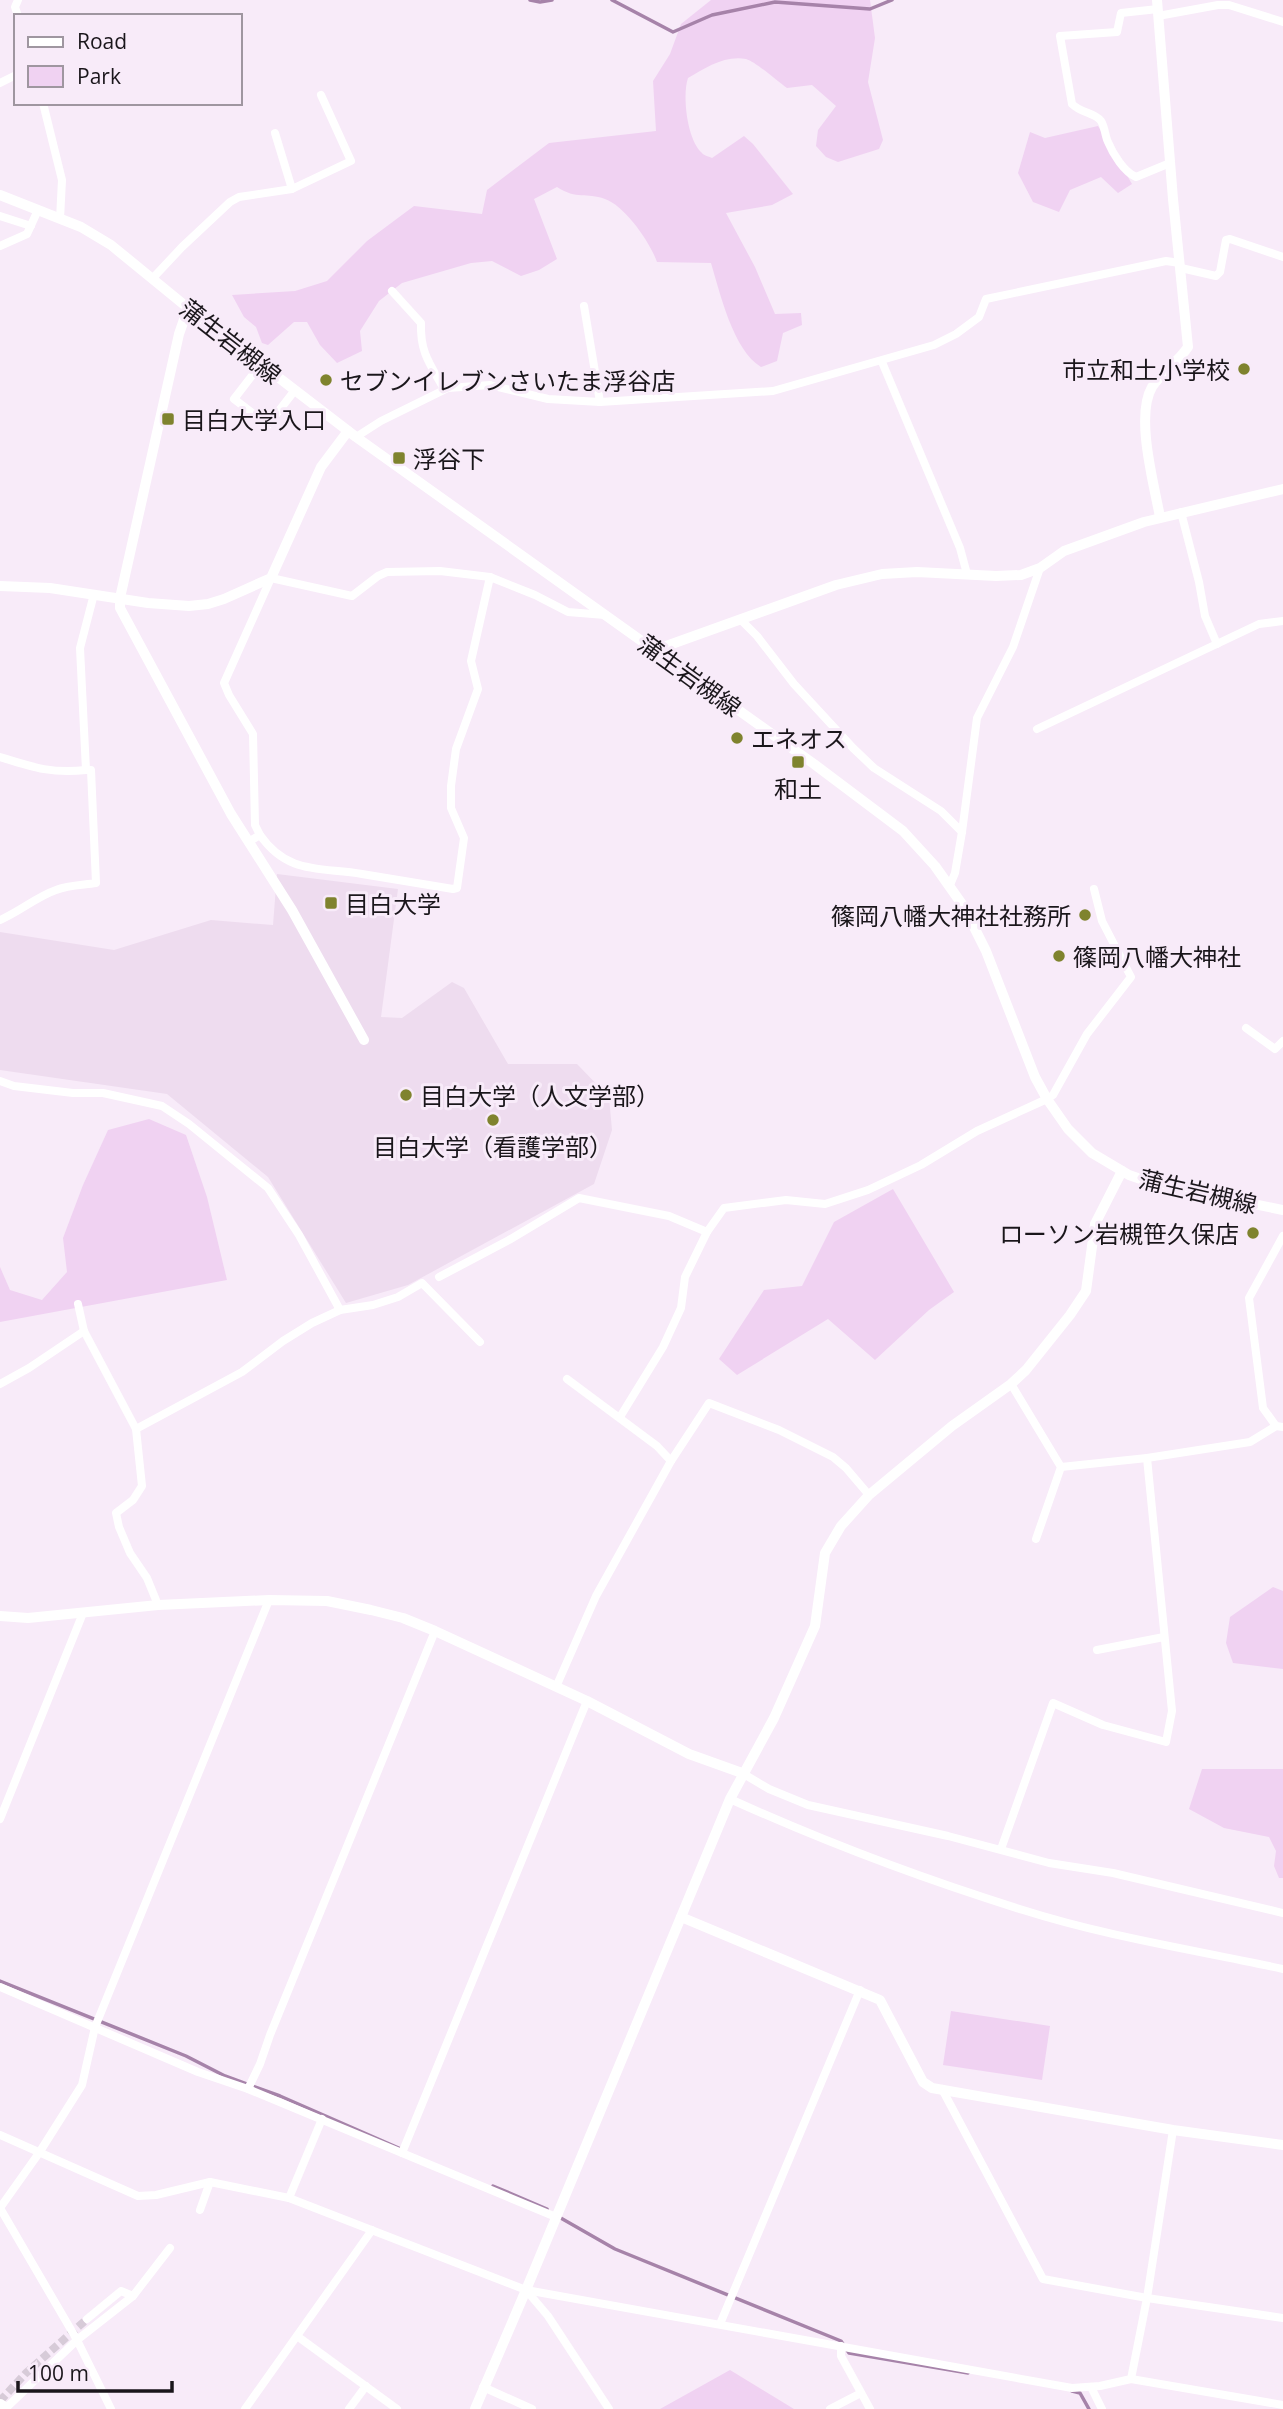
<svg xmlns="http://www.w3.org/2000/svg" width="1283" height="2409" viewBox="0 0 1283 2409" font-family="'Open Sans','Noto Sans JP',sans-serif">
<rect width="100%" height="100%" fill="#f8ebf9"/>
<path fill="#eedcef" d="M 277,874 L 398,889 L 381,1017 L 402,1018 L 452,982 L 464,988 L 508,1064 L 577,1064 L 609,1097 L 612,1130 L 594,1184 L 408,1285 L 346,1303 L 268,1177 L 167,1094 L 0,1070 L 0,932 L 114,950 L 211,920 L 273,925 Z"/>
<g fill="#f0d2f2">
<path d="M 711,0 L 870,0 L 875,38 L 868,82 L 883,140 L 879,149 L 838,162 L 826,157 L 816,146 L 818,130 L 836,106 L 812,85 L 787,88 C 777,81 756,62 746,59 C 725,55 705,68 688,78 C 682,95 687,140 702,153 C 703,155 710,157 712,158 L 744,136 L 753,144 L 793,194 L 772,205 L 726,213 L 755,267 L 775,314 L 801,313 L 802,325 L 783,333 L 777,361 L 761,367 C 733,350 720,293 711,263 L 657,262 C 650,242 625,206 605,199 C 586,192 577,200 557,187 L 534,199 L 557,259 L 539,270 L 521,276 L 492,261 L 471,263 L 402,283 L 379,301 L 360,331 L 362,351 L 337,363 L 320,345 L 307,322 L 294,322 L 268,345 L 262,343 L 256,327 L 244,317 L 232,295 L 295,291 L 327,281 L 367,241 L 414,206 L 482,214 L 487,190 L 549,143 L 656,131 L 653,81 L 670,54 L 681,24 Z"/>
<path d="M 1098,126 L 1132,184 L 1118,193 L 1101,177 L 1070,190 L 1059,212 L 1033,202 L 1018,173 L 1030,132 L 1045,138 Z"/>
<path d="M 149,1119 L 186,1135 L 207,1197 L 227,1280 L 0,1322 L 0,1267 L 10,1290 L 42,1300 L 67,1272 L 63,1238 L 83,1185 L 108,1130 Z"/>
<path d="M 893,1189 L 954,1292 L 929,1310 L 875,1360 L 828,1319 L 737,1375 L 719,1359 L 764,1290 L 802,1286 L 834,1222 Z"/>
<path d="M 1273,1587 L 1283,1591 L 1283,1669 L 1233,1663 L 1226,1643 L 1230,1617 Z"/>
<path d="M 1202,1769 L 1283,1769 L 1283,1878 L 1279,1878 L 1274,1866 L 1276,1851 L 1269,1837 L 1224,1828 L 1189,1809 Z"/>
<path d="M 951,2011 L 1050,2026 L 1042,2080 L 943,2065 Z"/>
<path d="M 730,2370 L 794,2409 L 660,2409 Z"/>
</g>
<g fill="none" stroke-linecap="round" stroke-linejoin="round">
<g stroke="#a683a9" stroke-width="3.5">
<path d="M 530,0 L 540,2 L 552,0"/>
<path d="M 612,0 L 673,32 L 712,15 L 775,2 L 870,9 L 892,0"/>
<path d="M 0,1981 L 186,2056 L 225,2076 L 280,2096 L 401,2149"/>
<path d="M 493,2186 L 547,2209"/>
<path d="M 559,2217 L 615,2249 L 841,2341 L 849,2353 L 968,2373"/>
<path d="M 1072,2391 L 1080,2393 L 1089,2409"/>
</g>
<path stroke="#d7cbd8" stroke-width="8" stroke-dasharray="8 4" stroke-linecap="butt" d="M 0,2401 L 26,2373 L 87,2319"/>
<g stroke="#fff" stroke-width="8">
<path d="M 18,0 L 15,7 L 18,16"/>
<path d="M 1158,9 L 1121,13 L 1117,32 L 1060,36 L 1072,104 C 1082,114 1094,112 1101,121 C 1105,127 1105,136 1108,142 C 1113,154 1124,172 1136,177 L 1170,163"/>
<path d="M 1158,16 L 1218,5 L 1229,5 L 1283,22"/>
<path d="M 0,83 L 16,75"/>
<path d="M 43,103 L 62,180 L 60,219"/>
<path d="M 275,133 L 292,189"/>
<path d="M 0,216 L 31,226"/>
<path d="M 0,246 L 27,234 L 38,210"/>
<path d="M 1181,268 L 1216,276 L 1220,272 L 1226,240 L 1230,239 L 1283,257"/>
<path d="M 152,279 L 182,247 L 230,202 L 239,197 L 292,189 L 351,161 L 321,95"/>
<path d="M 392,291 L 421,323 C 420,353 430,364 444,389"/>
<path d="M 584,306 L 600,402"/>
<path d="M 882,362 L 960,548 L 967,574"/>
<path d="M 261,364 L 234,399 L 268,425 L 295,390"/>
<path d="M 356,437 L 381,421 L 448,388 L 490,385 L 548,399 L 600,402 L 773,391 L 934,345 L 956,334 L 979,317 L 986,299 L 1166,261 L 1180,263"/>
<path d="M 1181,512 L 1199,582 L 1205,616 L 1217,644"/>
<path d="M 740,619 L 757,636 L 794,684 L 853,748 L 874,768 L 941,811 L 962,832"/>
<path d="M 1037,729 L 1259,624 L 1283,621"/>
<path d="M 0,757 C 32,767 52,774 86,770"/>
<path d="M 260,835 L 255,825 L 253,734 L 229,695 L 224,683 L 271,578 L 352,596 L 378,576 L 387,572 L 440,571 L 490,577 L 535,595 L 568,612 L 605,615"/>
<path d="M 248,842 L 260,835 C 288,875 320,867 362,874 C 392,879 423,884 453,889 L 457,888 L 464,838 L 451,808 L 451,786 L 456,749 L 478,689 L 471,661 L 490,577"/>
<path d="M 950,885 L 955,873 L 962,832 L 977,718 L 1013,647 L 1040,568"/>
<path d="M 0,920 C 21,911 36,897 56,890 C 68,885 83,885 96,883 L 91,770 L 86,770 L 80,648 L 94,594"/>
<path d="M 1246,1028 L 1275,1049 L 1283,1041"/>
<path d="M 0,1081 L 14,1086 L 73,1093 L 103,1093 L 162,1106 L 189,1124 L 268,1188 L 299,1235 L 340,1310"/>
<path d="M 439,1277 L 509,1240 L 579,1198 L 669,1216 L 707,1232"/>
<path d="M 78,1304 L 84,1331 L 136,1429 L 142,1486 L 133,1500 L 116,1513 L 119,1527 L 130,1553 L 147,1578 L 158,1605"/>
<path d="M 567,1379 L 657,1446 L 671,1461"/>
<path d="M 0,1384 L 29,1368 L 84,1331"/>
<path d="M 1011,1384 L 1061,1467 L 1036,1539"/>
<path d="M 620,1417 L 663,1347 L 681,1308 L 685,1277 L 707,1232 L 724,1208 L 786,1200 L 825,1204 L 868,1190 L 921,1165 L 977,1131 L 1047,1099 L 1053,1095 L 1087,1034 L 1131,977 L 1102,921 L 1094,889"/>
<path d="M 1276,1426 L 1263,1408 L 1249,1298 L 1283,1236"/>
<path d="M 136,1429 L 242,1372 L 283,1341 L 312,1323 L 340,1310 L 373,1305 L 398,1297 L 422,1283 L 480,1342"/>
<path d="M 1061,1467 L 1147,1458 L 1250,1442 L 1276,1426 L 1283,1427"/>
<path d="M 1097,1650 L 1164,1637"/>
<path d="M 556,1687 L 596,1596 L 671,1461 L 709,1403 L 779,1430 L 833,1457 L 846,1468 L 869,1495"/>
<path d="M 742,1773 L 769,1789 L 808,1805 L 948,1836 L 1049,1863 L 1113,1873 L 1283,1913"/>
<path d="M 730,1799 C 825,1842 923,1879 1023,1910 C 1108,1937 1196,1950 1283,1969"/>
<path d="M 0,1819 L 83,1613"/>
<path d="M 1001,1849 L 1053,1703 L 1103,1725 L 1166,1742 L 1172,1711 L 1147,1458"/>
<path d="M 0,1987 L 198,2072 L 248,2089 L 556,2217"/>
<path d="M 248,2089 L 260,2064 L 270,2035 L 435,1631"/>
<path d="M 942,2089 L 1043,2279 L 1147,2298 L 1283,2318"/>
<path d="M 0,2135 L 138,2196 L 156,2195 L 210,2182 L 289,2198 L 526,2290 L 1072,2388 L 1100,2386 L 1131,2379 L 1283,2405"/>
<path d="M 402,2153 L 587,1701"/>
<path d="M 289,2198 L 322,2119"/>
<path d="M 0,2208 L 39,2153 L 82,2085 L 95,2027 L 269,1600"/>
<path d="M 0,2208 L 77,2340 L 111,2409"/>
<path d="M 200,2210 L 210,2182"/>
<path d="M 526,2290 L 548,2316 L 609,2409"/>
<path d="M 87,2319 L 121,2291 L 133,2296"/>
<path d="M 720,2324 L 860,1990"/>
<path d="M 297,2336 L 397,2409"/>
<path d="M 841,2346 L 841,2356 L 870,2409"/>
<path d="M 1131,2379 L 1147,2298 L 1173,2130"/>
<path d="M 483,2387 L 532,2409"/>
<path d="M 1091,2387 L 1102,2409"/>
<path d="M 5,2409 L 77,2340 L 133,2296 L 170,2248"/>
<path d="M 245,2409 L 372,2230"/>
<path d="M 349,2409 L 366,2386"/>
<path d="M 830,2409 L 861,2393"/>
</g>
<g stroke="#fff" stroke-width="10">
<path d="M 1157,0 L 1173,199 L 1188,347 C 1178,362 1162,372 1152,387 C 1135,416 1154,484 1160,517"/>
<path d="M 0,195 L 81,227 L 111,245 L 188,308 L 356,437 L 814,764 L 903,831 L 935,866 L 964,907 L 986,951 L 1035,1077 L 1047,1099 L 1068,1129 L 1092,1153 L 1129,1175 L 1155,1184 L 1283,1210"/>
<path d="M 188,308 L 179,334 L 120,598 L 120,608 L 231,814 L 292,910 L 364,1040"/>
<path d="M 0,586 L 50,588 L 148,603 L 189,606 L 208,604 L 224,599 L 271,578 L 321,467 L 348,431"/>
<path d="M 655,650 L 836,585 L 882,574 L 917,572 L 996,576 L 1021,575 L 1040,568 L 1064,551 L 1144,522 L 1283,489"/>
<path d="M 0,1616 L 28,1618 L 158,1605 L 269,1600 L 327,1601 L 371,1610 L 403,1618 L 435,1631 L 587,1701 L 689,1754 L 742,1773"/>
<path d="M 681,1917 L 880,2000 L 923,2082 L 932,2088 L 1173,2130 L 1283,2145"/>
<path d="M 475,2409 L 526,2290 L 730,1799 L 774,1718 L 815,1626 L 825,1553 L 841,1526 L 869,1495 L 952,1426 L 1011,1384 L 1026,1370 L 1070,1315 L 1086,1291 L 1095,1224 L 1122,1171"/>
</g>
<path stroke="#fff" stroke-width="14" d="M 0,2406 L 4,2409"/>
</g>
<g fill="#7f832e" stroke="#f8ebf9" stroke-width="2.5">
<circle cx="1244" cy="369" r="7"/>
<circle cx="326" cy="380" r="7"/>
<rect x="161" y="412" width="14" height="14" rx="3.5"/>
<rect x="392" y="451" width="14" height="14" rx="3.5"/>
<circle cx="737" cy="738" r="7"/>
<rect x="791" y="755" width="14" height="14" rx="3.5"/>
<rect x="324" y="896" width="14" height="14" rx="3.5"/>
<circle cx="1085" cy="915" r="7"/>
<circle cx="1059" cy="956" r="7"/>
<circle cx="406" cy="1095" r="7"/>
<circle cx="493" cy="1120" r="7"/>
<circle cx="1253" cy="1233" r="7"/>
</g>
<g text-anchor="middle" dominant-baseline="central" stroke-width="6" stroke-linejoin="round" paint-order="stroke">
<g font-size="24" fill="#1a161b" stroke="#f8ebf9">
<text transform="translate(231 341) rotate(38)">蒲生岩槻線</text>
<text transform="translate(690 675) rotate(36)">蒲生岩槻線</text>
<text transform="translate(1198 1191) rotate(13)">蒲生岩槻線</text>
</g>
<g font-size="24" fill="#1a161b" stroke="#f8ebf9" text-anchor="start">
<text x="1230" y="369" text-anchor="end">市立和土小学校</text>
<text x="340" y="380">セブンイレブンさいたま浮谷店</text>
<text x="182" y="419">目白大学入口</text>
<text x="413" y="458">浮谷下</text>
<text x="751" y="738">エネオス</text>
<text x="798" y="788" text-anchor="middle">和土</text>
<text x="345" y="903">目白大学</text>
<text x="1071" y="915" text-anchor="end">篠岡八幡大神社社務所</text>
<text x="1073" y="956">篠岡八幡大神社</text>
<text x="420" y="1095">目白大学（人文学部）</text>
<text x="493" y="1146" text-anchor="middle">目白大学（看護学部）</text>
<text x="1239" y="1233" text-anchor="end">ローソン岩槻笹久保店</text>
</g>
</g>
<rect x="14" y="14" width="228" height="91" fill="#f8ebf9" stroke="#9f96a0" stroke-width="2"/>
<rect x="28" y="37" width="35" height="10" fill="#ffffff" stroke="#9f96a0" stroke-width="2"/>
<text x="77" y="49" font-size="21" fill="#1a161b">Road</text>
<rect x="28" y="66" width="35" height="21" fill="#f0d2f2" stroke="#9f96a0" stroke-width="2"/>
<text x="77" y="84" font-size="21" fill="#1a161b">Park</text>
<path d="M18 2381v10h154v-10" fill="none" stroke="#1a161b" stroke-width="3.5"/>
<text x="28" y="2381" font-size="21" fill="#1a161b" stroke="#f8ebf9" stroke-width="5" paint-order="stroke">100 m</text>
</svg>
